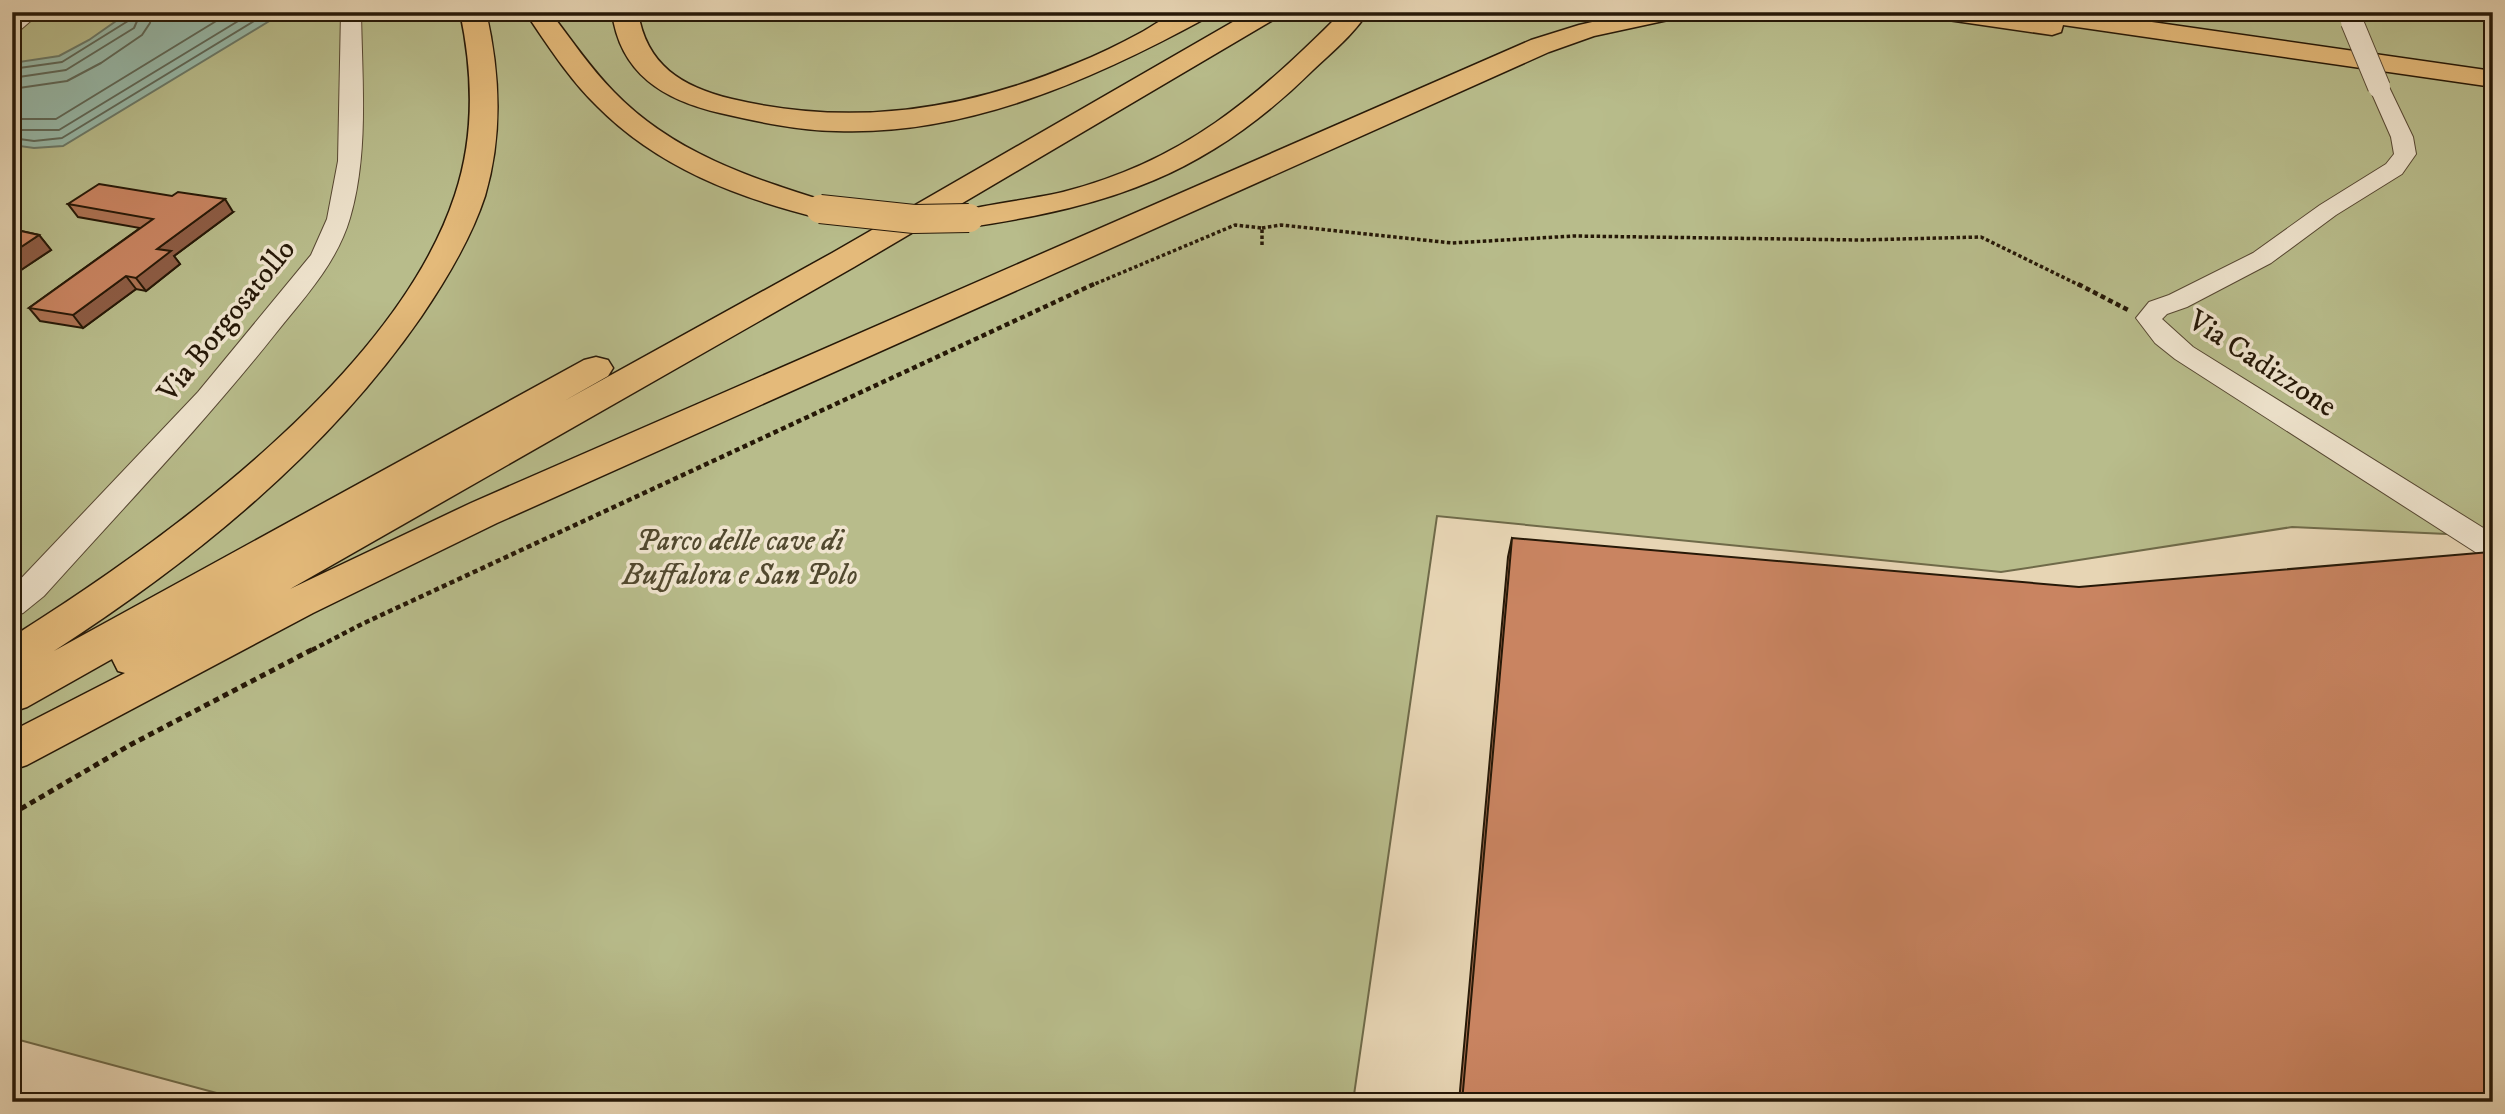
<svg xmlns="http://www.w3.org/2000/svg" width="2505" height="1114" viewBox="0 0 2505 1114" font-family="'IM FELL DW Pica',serif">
<rect width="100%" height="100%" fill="#e7d5b4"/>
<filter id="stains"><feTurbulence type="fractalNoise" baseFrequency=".00286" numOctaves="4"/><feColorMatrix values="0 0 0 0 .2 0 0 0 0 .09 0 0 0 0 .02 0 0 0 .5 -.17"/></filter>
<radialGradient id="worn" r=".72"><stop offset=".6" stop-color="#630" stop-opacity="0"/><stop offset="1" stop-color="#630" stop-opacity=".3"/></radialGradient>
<path fill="#b8bc8b" stroke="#6f6a49" stroke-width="2" d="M 12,12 L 2493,12 L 2493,552 L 2469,535 L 2292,527 L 2001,572 L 1437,516 L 1353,1102 L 250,1102 L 12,1038 Z"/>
<path fill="#97b9a9" stroke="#6a7968" stroke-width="2" d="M 129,12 L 276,12 L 276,17 L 63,146 L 34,148 L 12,145 L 12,63 L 59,56 L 89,40 Z"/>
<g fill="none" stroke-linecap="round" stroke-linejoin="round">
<g stroke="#5e6858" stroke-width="2">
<path d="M 12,69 L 62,62 L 128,21 L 132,12"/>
<path d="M 12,78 L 66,70 L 134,28 L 141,12"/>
<path d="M 12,89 L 67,81 L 101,63 L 142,35 L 150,23 L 151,12"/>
<path d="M 12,119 L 56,119 L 231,12"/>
<path d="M 12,130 L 59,130 L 253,12"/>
<path d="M 12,138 L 34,141 L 62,138 L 269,12"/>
</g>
<g stroke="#564732" stroke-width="2">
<g id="minor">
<path d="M 18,12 L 41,12 L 19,31 L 12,33 L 12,17 Z"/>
<path d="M 341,12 L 361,12 C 362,80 369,153 350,218 C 337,263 304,298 276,333 C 203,425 122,509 44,596 L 23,613 L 12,617 L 12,588 L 198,392 L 311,255 L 327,219 L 338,161 Z"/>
<path d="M 2379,81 L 2386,83 L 2389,87 L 2413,137 L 2416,154 L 2402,174 L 2336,215 L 2271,263 L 2187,307 L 2167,314 L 2162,319 L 2193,347 L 2493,534 L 2493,560 L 2483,557 L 2175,359 L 2155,343 L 2136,318 L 2149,302 L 2169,295 L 2253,253 L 2320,205 L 2386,164 L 2394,154 L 2391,137 L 2369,87 L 2372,83 Z"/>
</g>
</g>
<g stroke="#261807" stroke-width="3">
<g id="highway">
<path d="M 460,12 L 486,12 C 500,73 503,135 485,196 C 471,239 446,280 421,317 C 326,454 193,561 54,651 L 584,360 L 596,357 L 608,360 L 613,368 L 608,376 L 564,401 L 832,253 L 1250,12 L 1281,12 L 1278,17 L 854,267 L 290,589 L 471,503 L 1531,40 L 1579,25 L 1636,12 L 1685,12 L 1682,17 L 1594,36 L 1549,52 L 497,523 L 313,613 L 27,765 L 12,770 L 12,731 L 125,673 L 118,671 L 112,659 L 27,707 L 12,712 L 12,637 C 165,541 397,373 455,195 C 475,135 473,73 460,12 Z"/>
<path d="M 525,12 L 550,12 C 571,39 590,68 614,92 C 673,153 751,178 831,203 L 835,209 L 831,215 L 820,218 C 738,198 657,167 597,106 C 569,79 547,44 525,12 Z"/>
<path d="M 612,12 L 638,12 C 646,65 682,87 732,99 C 850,127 963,111 1075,64 C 1097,55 1120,44 1142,32 C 1153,26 1167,15 1180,12 C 1189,10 1202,12 1211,12 L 1208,17 C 1094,79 968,136 836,131 C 796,130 759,122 720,113 C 664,100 620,74 612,12 Z"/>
<path d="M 1342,12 L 1368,12 C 1354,34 1332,52 1313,70 C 1208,174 1112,206 969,227 L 958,224 L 954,218 L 958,212 C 993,203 1029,200 1063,192 C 1184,161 1256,98 1342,12 Z"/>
<path d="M 1936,12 L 2082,12 L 2493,71 L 2493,87 L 2063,25 L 2061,32 L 2052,35 L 1948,20 L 1939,17 Z"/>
</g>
</g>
<g stroke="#261807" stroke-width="3.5" stroke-dasharray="3.5 2.5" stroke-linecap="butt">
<path d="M 1262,228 L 1281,225 L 1452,243 L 1574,236 L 1860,240 L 1981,237 L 2081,286"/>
<path d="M 1090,286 L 1235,225 L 1262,228 L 1262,245"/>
</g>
<g stroke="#261807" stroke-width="4.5" stroke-dasharray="5 3.5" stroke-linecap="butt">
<path d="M 2078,284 L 2128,310"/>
<path d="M 312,650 L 362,624 L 1094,284"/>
</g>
<path stroke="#261807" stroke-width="5" stroke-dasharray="6 4.5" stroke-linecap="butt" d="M 12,814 L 130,745 L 315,648"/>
<use href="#minor" fill="#efe4ce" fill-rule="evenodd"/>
<use href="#highway" fill="#e4ba7a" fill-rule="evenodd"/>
<g stroke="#564732" stroke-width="24" stroke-linecap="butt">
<path id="minor-bridge" d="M 2352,22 L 2379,87"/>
</g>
<g stroke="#261807" stroke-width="30" stroke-linecap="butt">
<path id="highway-bridge" d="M 820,209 L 914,219 L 969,218"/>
</g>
<use href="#minor-bridge" stroke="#efe4ce" stroke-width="22"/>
<use href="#highway-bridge" stroke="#e4ba7a" stroke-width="28"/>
</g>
<g fill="#ad7253" stroke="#261807" stroke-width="2">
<path d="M 68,204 L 233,212 L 174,256 L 180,264 L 146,291 L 136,289 L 83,328 L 40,321 L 29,308 L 140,228 L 78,217 Z"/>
<path d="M 12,229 L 39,235 L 51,250 L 18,272 L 12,271 Z"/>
<path d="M 1512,538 L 2493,1102 L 1459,1102 L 1508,557 Z"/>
</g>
<g fill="#8d5c44" stroke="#261807" stroke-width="2">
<path d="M 225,199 L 233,212 L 174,256 L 180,264 L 146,291 L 136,278 L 157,249 Z"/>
<path d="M 39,235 L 51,250 L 18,272 L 12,265 L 12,253 Z"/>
<path d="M 126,276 L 136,289 L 83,328 L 73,315 Z"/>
</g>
<g fill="#c98461" stroke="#261807" stroke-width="2">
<path d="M 99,184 L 172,196 L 178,192 L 225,199 L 157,249 L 171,251 L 136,278 L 126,276 L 73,315 L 29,308 L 153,219 L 68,204 Z"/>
<path d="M 12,229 L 39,235 L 12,253 Z"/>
<path d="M 1512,538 L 2079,587 L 2490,552 L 2493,554 L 2493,1102 L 1462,1102 Z"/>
</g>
<g text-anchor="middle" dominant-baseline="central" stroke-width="7" stroke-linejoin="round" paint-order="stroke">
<g font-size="30" fill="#261807" stroke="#efe4ce">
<text transform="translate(227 321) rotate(-51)">Via Borgosatollo</text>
<text transform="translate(2262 364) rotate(33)">Via Cadizzone</text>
</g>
<g font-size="30" font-style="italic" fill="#52492f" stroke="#efe4ce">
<text x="740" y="541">Parco delle cave di<tspan x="740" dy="34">Buffalora e San Polo</tspan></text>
</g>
</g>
<rect width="2505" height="1114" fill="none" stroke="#e7d5b4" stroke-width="42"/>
<rect x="14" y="14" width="2477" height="1086" fill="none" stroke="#261807" stroke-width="3.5"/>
<rect x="21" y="21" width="2463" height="1072" fill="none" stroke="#261807" stroke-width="2"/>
<rect width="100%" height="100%" filter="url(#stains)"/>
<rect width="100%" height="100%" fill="url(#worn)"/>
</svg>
